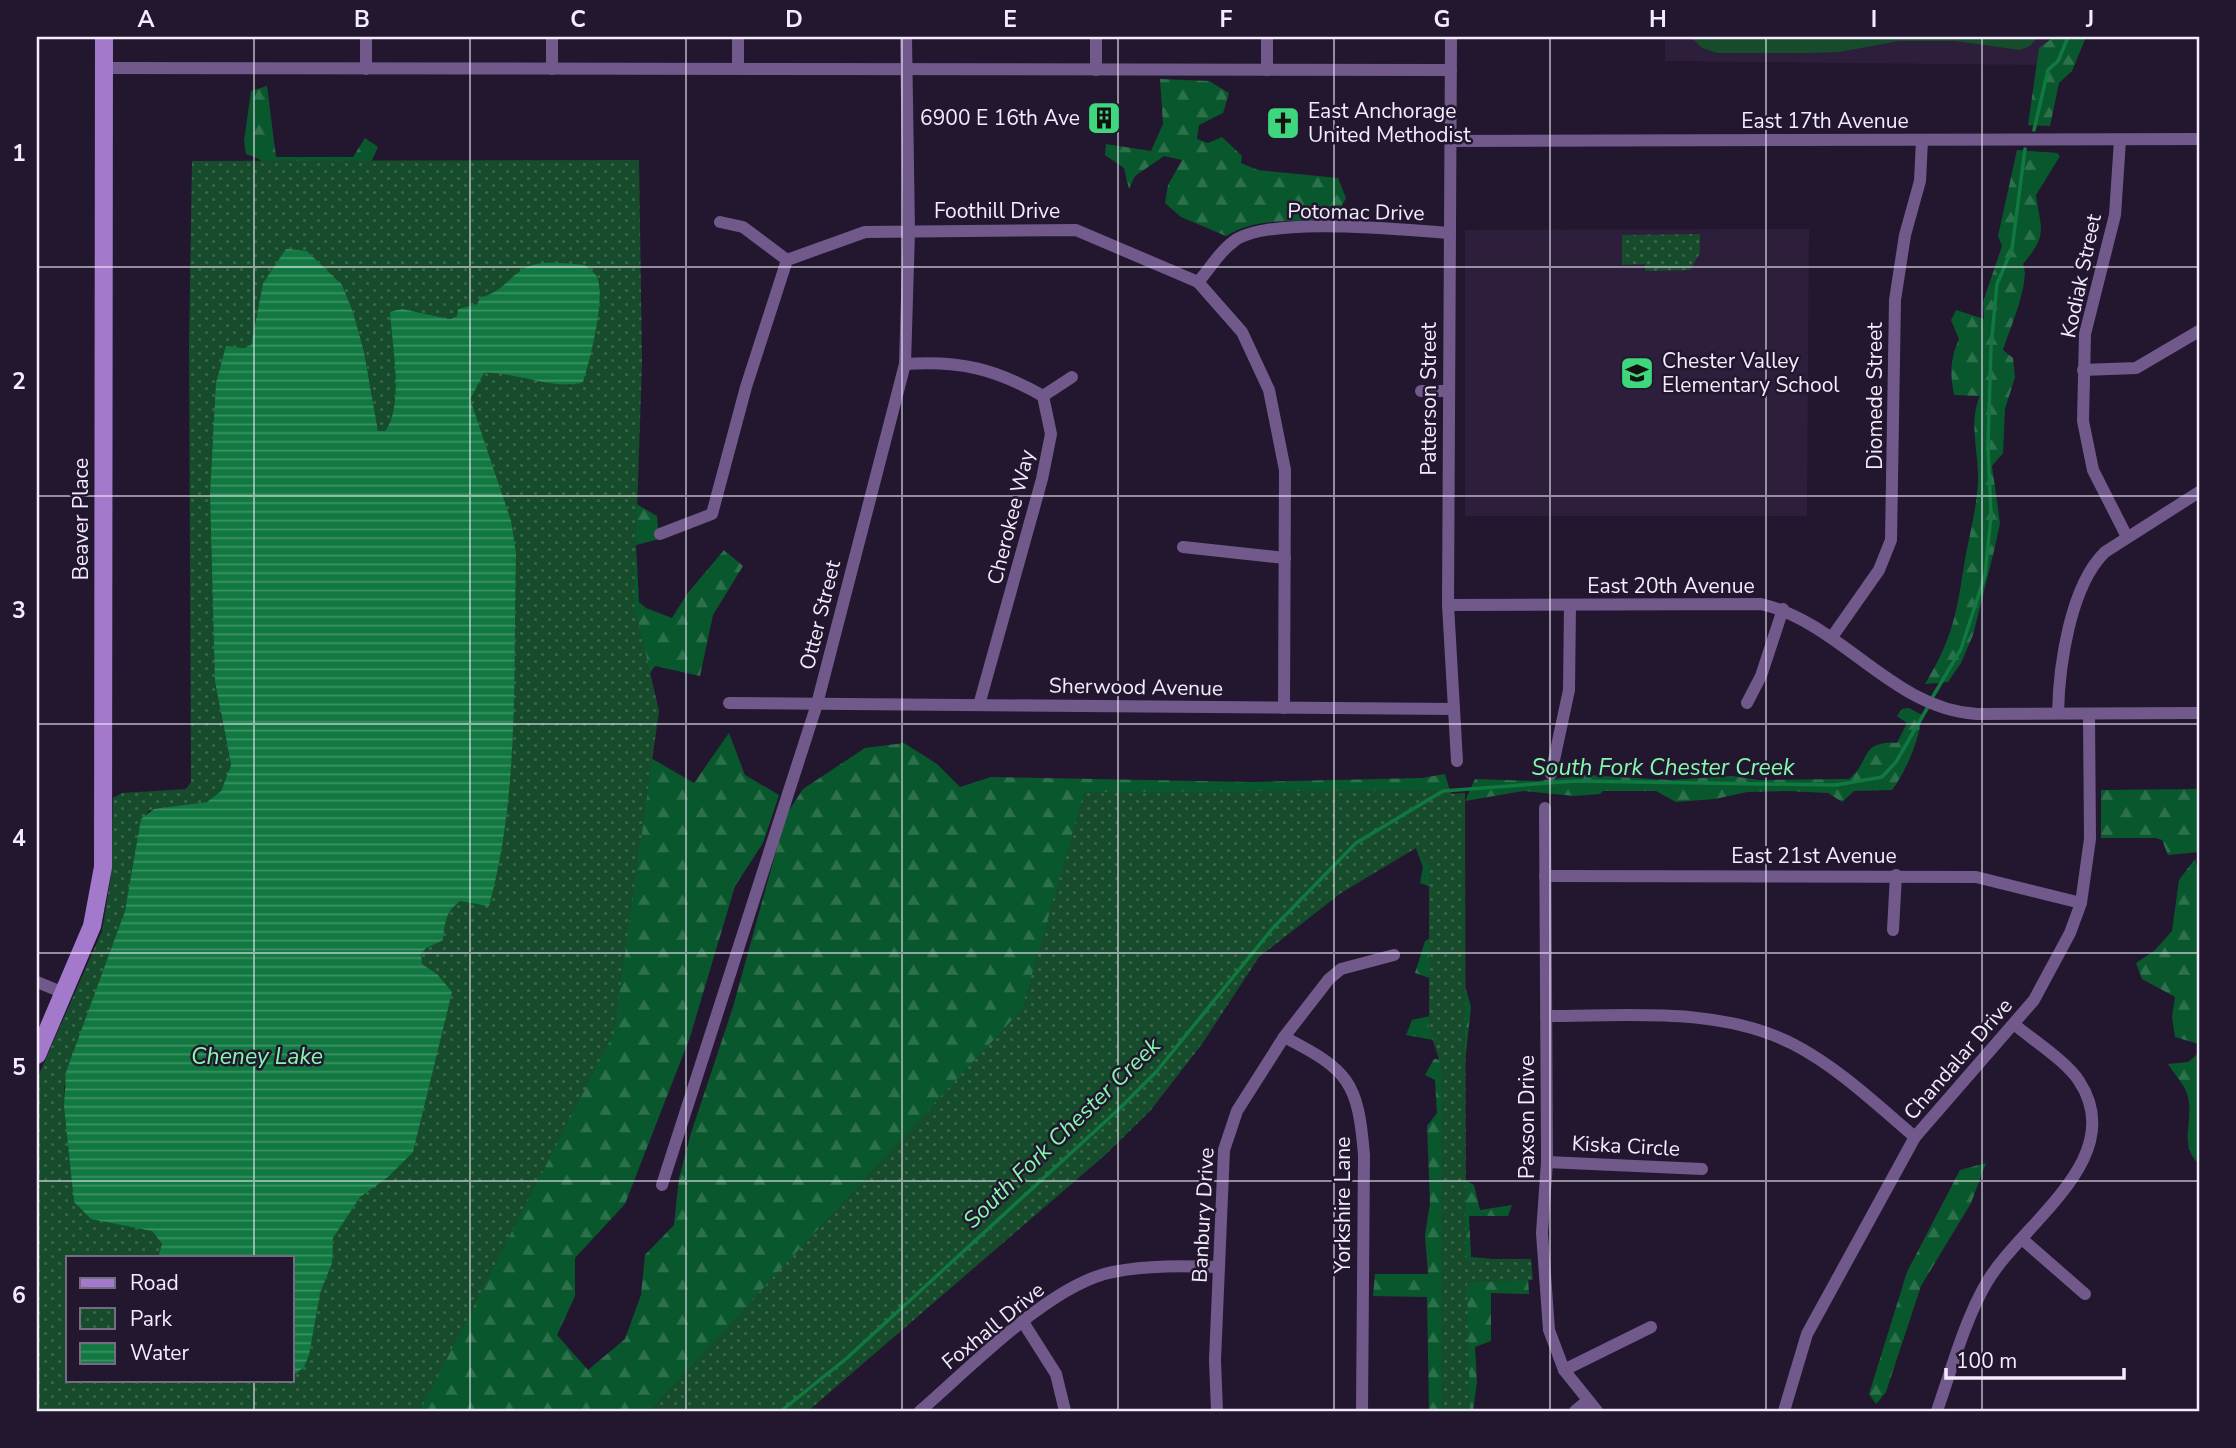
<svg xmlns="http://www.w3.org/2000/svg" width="2236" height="1448" viewBox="0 0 2236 1448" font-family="'Nunito Sans',sans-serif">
<defs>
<pattern id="forest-firs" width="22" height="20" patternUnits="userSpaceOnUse" patternTransform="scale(1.75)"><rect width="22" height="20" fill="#09582d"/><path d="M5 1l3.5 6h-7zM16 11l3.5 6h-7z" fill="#2d704c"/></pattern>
<pattern id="park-dots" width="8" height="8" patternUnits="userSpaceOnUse" patternTransform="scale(1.75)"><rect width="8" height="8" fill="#164c2b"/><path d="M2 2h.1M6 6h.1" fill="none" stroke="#38664b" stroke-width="1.8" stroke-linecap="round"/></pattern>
<pattern id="water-rules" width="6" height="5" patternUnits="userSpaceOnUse" patternTransform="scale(1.75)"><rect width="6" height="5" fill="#107840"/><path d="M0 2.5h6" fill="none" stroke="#3f9266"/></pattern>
</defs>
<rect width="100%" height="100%" fill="#23172f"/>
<g fill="#2d1e3c">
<path d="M 1665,37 L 2056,37 L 2045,65 L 1665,61 Z"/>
<path d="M 1809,229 L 1807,516 L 1465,516 L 1465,230 Z"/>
</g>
<path fill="#164c2b" d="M 1691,37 L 2038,37 L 2030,46 L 2020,50 L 1955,41 L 1899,41 L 1839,52 L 1810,53 L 1717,53 L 1702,48 Z"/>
<g fill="url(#forest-firs)">
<path d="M 2054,37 L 2086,37 L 2072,71 L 2059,83 L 2050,126 L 2028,125 L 2039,48 Z"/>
<path d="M 1160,79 L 1209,81 L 1229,93 L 1223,113 L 1199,125 L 1197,139 L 1208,143 L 1222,137 L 1242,156 L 1241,163 L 1258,170 L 1338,178 L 1346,198 L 1335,218 C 1298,224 1259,215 1226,236 L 1181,217 L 1165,203 L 1168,185 L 1182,160 L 1164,156 L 1135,176 L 1129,189 L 1124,168 L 1105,155 L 1106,144 L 1151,151 L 1163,124 Z"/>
<path d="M 267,86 L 276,157 L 353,157 L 365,138 L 378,147 L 366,173 L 266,166 L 259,159 L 246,154 L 244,141 L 251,91 Z"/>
<path d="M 2017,150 L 2057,153 L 2060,156 L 2036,195 C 2041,231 2048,234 2023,264 C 2031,281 2009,331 2003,350 L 2013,358 L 2015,377 L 2005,409 L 2003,453 L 1992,466 L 2000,523 L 1995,547 L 1973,635 L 1961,663 L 1948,682 L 1925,684 C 1953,638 1957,612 1965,559 C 1970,532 1977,508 1978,480 C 1979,453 1968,422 1980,396 L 1954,395 C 1950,374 1950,359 1959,339 L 1951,320 L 1956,310 L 1984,319 L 1983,302 L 2002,246 L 1998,236 Z"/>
<path d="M 359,263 L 638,505 L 657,516 L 659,539 L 636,545 L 639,602 L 646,608 L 672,618 L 687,594 L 724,550 L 743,566 L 713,615 L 700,676 L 655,666 L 645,680 L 649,757 L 694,783 L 729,733 L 745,775 L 779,795 L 763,843 L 735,886 L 690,1037 L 625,1204 L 575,1258 L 575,1296 L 557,1335 L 588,1370 L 625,1339 L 641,1295 L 645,1255 L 674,1225 L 679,1178 L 691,1133 L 733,1007 L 786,815 L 803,789 L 865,748 L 904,743 L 937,764 L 960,787 L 991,777 L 1252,782 L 1422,778 L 1445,774 L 1453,801 L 1465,801 L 1475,779 L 1537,781 L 1585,775 L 1670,780 L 1732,776 L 1759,780 L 1849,779 C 1872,760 1859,741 1897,743 L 1907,723 L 1897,716 L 1902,709 L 1909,708 L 1922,715 C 1919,740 1907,770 1892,790 L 1854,791 L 1842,802 L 1828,793 L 1787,791 L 1747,792 L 1715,799 L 1676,802 L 1656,791 L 1603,791 L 1600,794 L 1574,796 L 1523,791 L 1465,801 L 1460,968 L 1471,1007 L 1453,1173 L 1474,1185 L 1480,1210 L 1512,1205 L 1508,1216 L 1469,1216 L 1471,1257 L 1527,1262 L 1529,1294 L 1491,1293 L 1491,1341 L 1475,1347 L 1477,1382 L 1473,1411 L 1429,1411 L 1427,1297 L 1373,1296 L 1375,1274 L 1428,1274 L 1425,1235 L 1430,1203 L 1427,1126 L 1437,1113 L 1435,1080 L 1425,1075 L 1434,1059 L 1444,1060 L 1455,1044 L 1406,1035 L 1412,1020 L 1439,1014 L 1436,980 L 1415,973 L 1425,941 L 1442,932 L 1455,895 L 1420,883 L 1423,867 L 1416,848 L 1292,902 L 903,1313 L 806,1411 L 267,1411 L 273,1383 L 292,1380 L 296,1375 L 516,553 Z"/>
<path d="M 2199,789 L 2199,852 L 2168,855 L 2162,840 L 2156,838 L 2101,838 L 2101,790 Z"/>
<path d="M 2195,859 L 2199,877 L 2199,1044 L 2175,1037 L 2172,1017 L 2175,997 L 2142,979 L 2136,963 L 2154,951 L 2172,931 L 2179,880 Z"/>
<path d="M 2199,1053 L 2199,1164 C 2178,1144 2194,1123 2188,1097 C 2186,1086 2174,1074 2168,1064 L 2188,1062 Z"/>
<path d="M 1986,1163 L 1971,1203 L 1921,1286 L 1886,1392 L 1876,1404 L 1869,1394 L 1907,1272 L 1960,1170 Z"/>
</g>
<g fill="url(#park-dots)" fill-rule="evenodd">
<path d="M 639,160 L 642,361 L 634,603 L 659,711 L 614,1033 L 420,1411 L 37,1411 L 37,1086 L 40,1072 L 102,931 L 111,876 L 113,798 L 122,793 L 186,789 L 191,782 L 189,345 L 192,161 ZM 286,250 L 307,251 L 342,286 L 353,312 L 364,350 L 378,431 L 385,431 C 404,406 392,344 391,312 L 402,309 L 450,319 L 457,316 L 458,309 L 477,304 L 482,297 L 493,295 L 525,268 L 571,386 L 503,372 L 484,373 L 470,399 L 511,521 L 516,553 C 513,670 520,791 489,905 L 460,901 C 445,912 445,923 443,940 L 426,948 L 421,954 L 422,964 L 438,975 L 388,1177 L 360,1197 L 333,1238 L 332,1263 L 320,1293 L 309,1355 L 292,1380 L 272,1383 L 243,1380 L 68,1380 L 68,1257 L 158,1257 L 162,1244 L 152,1231 L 74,1202 L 64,1087 L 125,911 L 148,811 L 207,802 L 221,791 L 231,765 L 221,714 L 210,494 L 226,346 L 244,348 L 251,345 L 263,283 Z"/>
<path d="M 1700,234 L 1700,253 L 1690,270 L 1645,271 L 1645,264 L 1622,265 L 1622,235 Z"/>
<path d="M 1451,790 L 1450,794 L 1465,793 L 1466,1259 L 1531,1259 L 1533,1280 L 1467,1283 L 1470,1411 L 1441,1411 L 1441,1065 L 1429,1029 L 1429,867 L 1416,848 L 1341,893 L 1259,957 L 1202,1044 L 1150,1111 L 1104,1156 L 808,1411 L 649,1411 L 1022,1009 L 1084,792 Z"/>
</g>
<path fill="url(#water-rules)" d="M 286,249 L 307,251 L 342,285 L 353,312 L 364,351 L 378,431 L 385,431 C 404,406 392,344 390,312 L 402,309 L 450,319 L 457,316 L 458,309 L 477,304 L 481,297 C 499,294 508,279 523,269 C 541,259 565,264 585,265 C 588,268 595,273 597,277 C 606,297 590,361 583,382 C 558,392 514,371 484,373 L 470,399 L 511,521 L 516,553 C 513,670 520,792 489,906 L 460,901 C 445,912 445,923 443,940 L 426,948 L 421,954 L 422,964 L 438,975 L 452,992 L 413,1152 L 388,1177 L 360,1197 L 333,1238 L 332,1263 L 320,1293 L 309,1355 L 304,1367 L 292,1377 L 292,1257 L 158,1257 L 162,1244 L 152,1231 L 91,1219 L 74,1202 L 64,1106 L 66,1072 L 125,911 L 141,819 L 154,809 L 207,802 L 221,791 L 231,765 L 215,681 L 210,494 L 216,383 L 226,346 L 244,348 L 251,345 L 263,283 Z"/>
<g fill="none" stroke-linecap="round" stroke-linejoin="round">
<g stroke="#107840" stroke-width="3.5">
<path d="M 2034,130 L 2048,70 L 2058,61 L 2068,37"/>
<path d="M 1932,698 L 1961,649 L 1985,575 L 1991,516 L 1988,446 L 1991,347 L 1997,284 L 2012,249 L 2025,149"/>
<path d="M 781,1411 L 847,1358 L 1119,1109 L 1157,1071 L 1272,929 L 1356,843 L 1443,791 L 1575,781 L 1836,785 L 1882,777 L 1896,762 L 1929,705"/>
</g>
<g stroke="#72598b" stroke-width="12">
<path d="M 552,37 L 552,69"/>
<path d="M 738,37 L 738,69"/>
<path d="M 1096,37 L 1096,70"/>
<path d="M 1267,37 L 1267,70"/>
<path d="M 1451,37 L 1448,605 L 1457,761"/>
<path d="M 104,68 L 1451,70"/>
<path d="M 366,69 L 366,37"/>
<path d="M 2120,140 L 2115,215 L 2085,334 L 2083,421 L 2093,470 L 2127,537"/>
<path d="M 1450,141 L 2199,139"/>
<path d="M 720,222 L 743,227 L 787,260"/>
<path d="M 1198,282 C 1209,270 1219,252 1233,242 C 1266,215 1405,230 1450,233"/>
<path d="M 905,364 C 959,360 996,369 1043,396 L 1051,434 L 1042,479 L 979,705"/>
<path d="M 2083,370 L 2136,368 L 2199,331"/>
<path d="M 1421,391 L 1449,391"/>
<path d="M 1043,396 L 1072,377"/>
<path d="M 660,534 L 712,514 L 746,387 L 787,260 L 865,232 L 1076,230 L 1198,282 L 1242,332 L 1269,390 L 1285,470 L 1284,708"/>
<path d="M 1183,547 L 1285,558"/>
<path d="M 1448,605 L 1761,604 C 1842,623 1892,709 1977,714 L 2199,713"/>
<path d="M 1832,637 L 1879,570 L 1891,540 L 1895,300 L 1905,235 L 1920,181 L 1922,140"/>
<path d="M 729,703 L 1454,709"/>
<path d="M 1747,703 L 1761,676 L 1783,609"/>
<path d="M 2058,713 C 2059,666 2070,586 2105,552 L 2199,492"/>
<path d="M 1551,774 L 1569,690 L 1570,605"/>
<path d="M 1545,808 L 1547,1162 L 1542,1233 L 1549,1330 L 1564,1370 L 1597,1411"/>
<path d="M 1545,876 L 1976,877 L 2081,903"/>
<path d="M 1893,930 L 1896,875"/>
<path d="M 37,982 L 64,993"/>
<path d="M 1546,1016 C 1627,1016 1718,1006 1793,1044 C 1839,1068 1876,1104 1915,1137"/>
<path d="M 1284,1037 C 1349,1070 1358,1082 1364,1155 L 1362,1411"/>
<path d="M 1547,1162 L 1702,1169"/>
<path d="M 662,1185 L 817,704 L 905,364 L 909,231 L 906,37"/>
<path d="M 2022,1239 L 2085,1294"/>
<path d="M 1023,1322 L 1056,1374 L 1065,1411"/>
<path d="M 1564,1370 L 1651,1327"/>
<path d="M 920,1411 C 968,1370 1051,1283 1113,1272 C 1148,1265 1184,1266 1219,1267"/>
<path d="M 1217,1411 L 1215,1360 L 1224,1150 L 1237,1111 L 1284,1037 L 1329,979 L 1341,969 L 1394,955"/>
<path d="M 1575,1411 L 1587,1401"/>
<path d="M 1784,1411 L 1807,1334 L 1915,1137 L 2034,1000 L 2070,933 L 2081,903 L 2090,839 L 2089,714"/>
<path d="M 1937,1411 C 1951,1371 1965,1319 1987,1282 C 2022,1223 2130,1158 2079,1081 C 2067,1062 2033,1040 2015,1025"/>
</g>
<path stroke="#a379cb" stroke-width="18" d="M 37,1055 L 92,926 L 103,867 L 104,37"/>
</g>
<path fill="none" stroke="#f3ecfc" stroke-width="2" stroke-opacity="0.55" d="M 254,37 L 254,1257M 470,37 L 470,1411M 686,37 L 686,1411M 902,37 L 902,1411M 1118,37 L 1118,1411M 1334,37 L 1334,1411M 1550,37 L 1550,1411M 1766,37 L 1766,1411M 1982,37 L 1982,1411M 37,267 L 2199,267M 37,496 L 2199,496M 37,724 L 2199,724M 37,953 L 2199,953M 37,1181 L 2199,1181M 254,1380 L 254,1411"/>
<defs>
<g id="building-square" transform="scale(1.75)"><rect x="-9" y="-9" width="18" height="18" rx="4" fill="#3ed77d" stroke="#23172f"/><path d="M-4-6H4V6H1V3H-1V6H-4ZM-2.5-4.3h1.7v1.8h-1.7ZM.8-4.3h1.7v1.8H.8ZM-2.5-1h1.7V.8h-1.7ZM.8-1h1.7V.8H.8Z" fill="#111"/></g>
<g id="church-square" transform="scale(1.75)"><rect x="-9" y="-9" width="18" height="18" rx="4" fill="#3ed77d" stroke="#23172f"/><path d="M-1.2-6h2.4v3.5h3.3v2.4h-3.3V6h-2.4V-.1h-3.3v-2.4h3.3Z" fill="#111"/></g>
<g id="school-square" transform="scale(1.75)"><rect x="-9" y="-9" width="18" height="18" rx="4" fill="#3ed77d" stroke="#23172f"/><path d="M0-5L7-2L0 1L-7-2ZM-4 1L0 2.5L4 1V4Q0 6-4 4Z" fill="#111"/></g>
</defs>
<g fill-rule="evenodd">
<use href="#building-square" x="1104" y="118"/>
<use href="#church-square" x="1283" y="123"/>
<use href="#school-square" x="1637" y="373"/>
</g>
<g text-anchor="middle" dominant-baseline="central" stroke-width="5" stroke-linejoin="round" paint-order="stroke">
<g font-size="21" fill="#f3ecfc" stroke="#23172f" text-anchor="start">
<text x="1308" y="111">East Anchorage<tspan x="1308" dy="24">United Methodist</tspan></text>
<text x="1080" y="118" text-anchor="end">6900 E 16th Ave</text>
<text x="1662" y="361">Chester Valley<tspan x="1662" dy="24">Elementary School</tspan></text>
</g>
<g font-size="21" fill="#f3ecfc" stroke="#23172f">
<text x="1825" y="121">East 17th Avenue</text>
<text x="997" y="211">Foothill Drive</text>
<text transform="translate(1356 212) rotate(1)">Potomac Drive</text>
<text transform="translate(2081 276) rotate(-78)">Kodiak Street</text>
<text transform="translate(1875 396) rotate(-90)">Diomede Street</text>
<text transform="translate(1429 399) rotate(-90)">Patterson Street</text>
<text transform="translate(1011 517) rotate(-76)">Cherokee Way</text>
<text transform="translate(81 519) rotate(-90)">Beaver Place</text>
<text x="1671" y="586">East 20th Avenue</text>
<text transform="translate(820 615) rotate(-76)">Otter Street</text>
<text transform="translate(1136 687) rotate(1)">Sherwood Avenue</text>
<text x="1814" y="856">East 21st Avenue</text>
<text transform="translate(1958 1059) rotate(-49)">Chandalar Drive</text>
<text transform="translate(1527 1117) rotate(-90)">Paxson Drive</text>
<text transform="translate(1626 1146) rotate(3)">Kiska Circle</text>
<text transform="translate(1343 1205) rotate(-90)">Yorkshire Lane</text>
<text transform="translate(1203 1215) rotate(-87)">Banbury Drive</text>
<text transform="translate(993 1326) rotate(-39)">Foxhall Drive</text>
</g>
<g font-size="23" font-style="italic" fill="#83faab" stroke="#23172f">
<text x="1663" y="767">South Fork Chester Creek</text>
<text x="257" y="1056">Cheney Lake</text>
<text transform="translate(1062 1133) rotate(-44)">South Fork Chester Creek</text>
</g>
</g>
<rect width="2236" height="1448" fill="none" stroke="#23172f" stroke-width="77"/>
<rect x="66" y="1256" width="228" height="126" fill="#23172f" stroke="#766c81" stroke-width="2"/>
<rect x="80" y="1278" width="35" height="10" fill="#a379cb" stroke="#766c81" stroke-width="2"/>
<text x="130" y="1290" font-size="21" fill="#f3ecfc">Road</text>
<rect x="80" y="1308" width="35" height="21" fill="url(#park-dots)" stroke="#766c81" stroke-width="2"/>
<text x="130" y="1326" font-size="21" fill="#f3ecfc">Park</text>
<rect x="80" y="1343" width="35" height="21" fill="url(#water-rules)" stroke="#766c81" stroke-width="2"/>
<text x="130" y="1360" font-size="21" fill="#f3ecfc">Water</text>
<path d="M1946 1368v10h178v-10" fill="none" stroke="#f3ecfc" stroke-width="3.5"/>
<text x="1956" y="1368" font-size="21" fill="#f3ecfc" stroke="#23172f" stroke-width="5" paint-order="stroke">100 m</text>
<rect x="38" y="38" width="2160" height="1372" fill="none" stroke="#f3ecfc" stroke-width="2.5"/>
<g font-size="23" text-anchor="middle" font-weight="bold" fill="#f3ecfc">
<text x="146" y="27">A</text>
<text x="362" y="27">B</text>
<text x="578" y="27">C</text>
<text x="794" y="27">D</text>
<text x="1010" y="27">E</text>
<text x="1226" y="27">F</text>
<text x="1442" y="27">G</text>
<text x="1658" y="27">H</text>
<text x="1874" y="27">I</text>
<text x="2090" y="27">J</text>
<text x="19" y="161">1</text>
<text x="19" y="389">2</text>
<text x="19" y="618">3</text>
<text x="19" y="846">4</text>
<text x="19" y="1075">5</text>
<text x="19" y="1303">6</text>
</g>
</svg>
